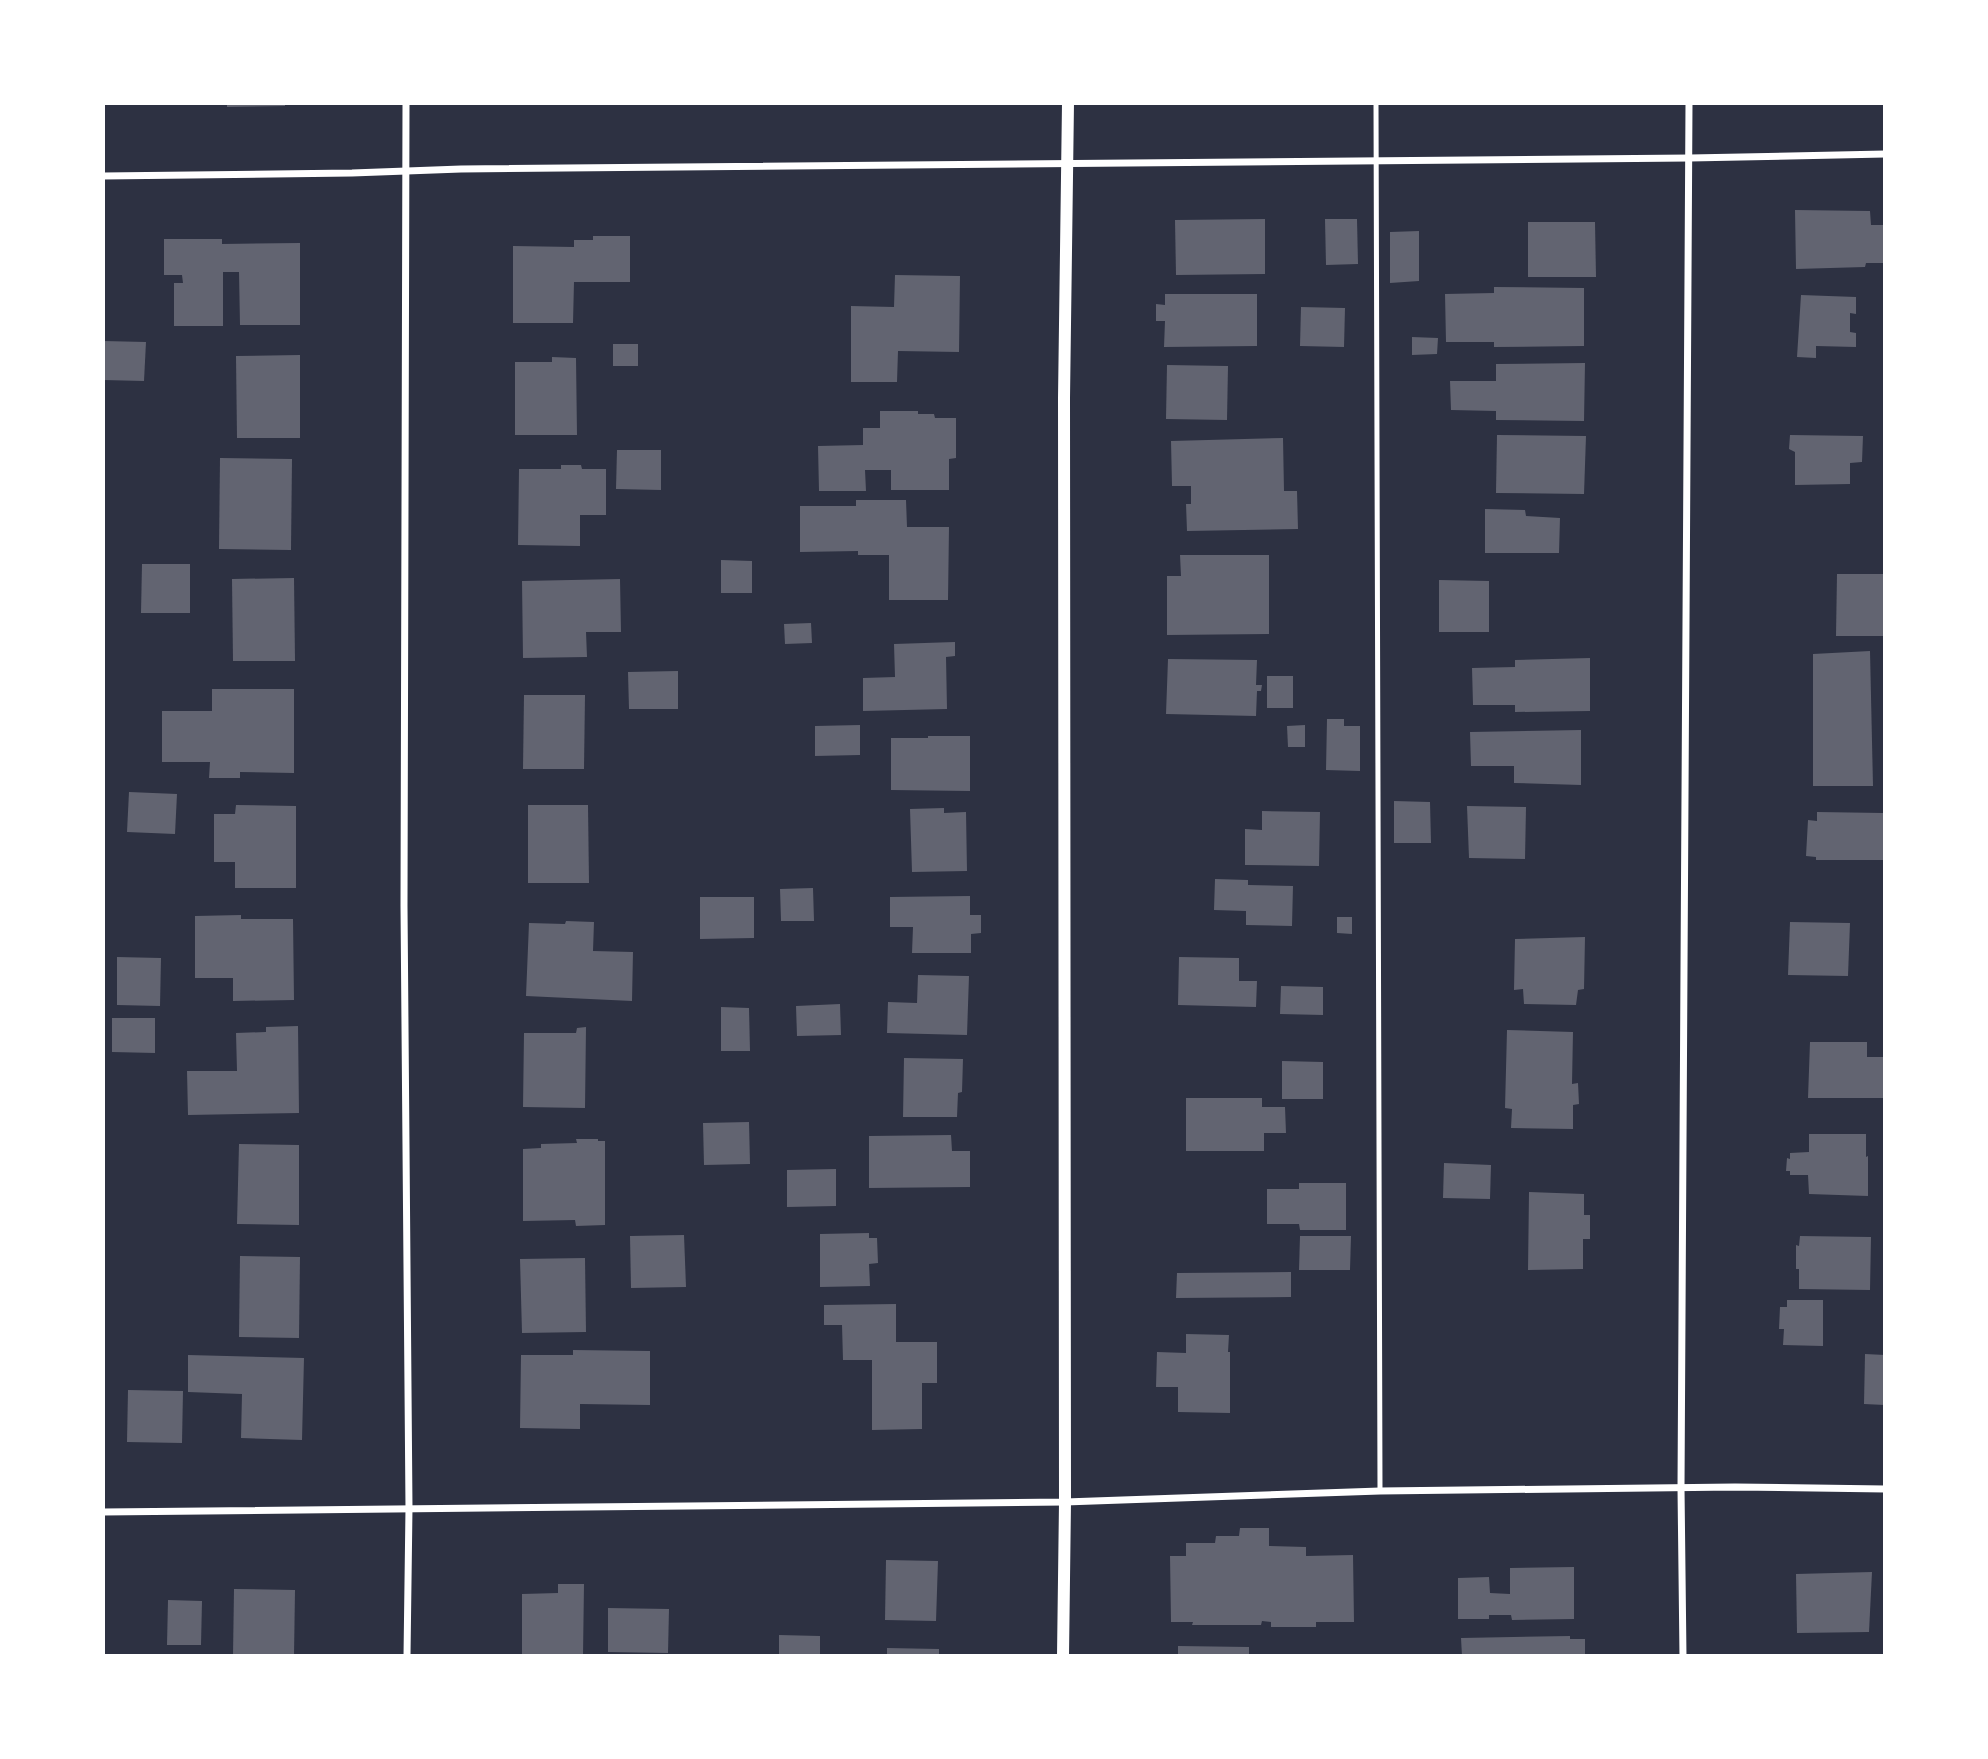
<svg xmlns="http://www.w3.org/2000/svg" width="1988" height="1759" viewBox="0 0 1988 1759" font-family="'Noto Sans',sans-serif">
<rect width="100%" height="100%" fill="#2d3142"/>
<g fill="#626471">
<path d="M 227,103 L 285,103 L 285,106 L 227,107 Z"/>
<path d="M 1795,210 L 1870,211 L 1871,225 L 1885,225 L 1885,263 L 1866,263 L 1865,267 L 1796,269 Z"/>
<path d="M 1265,219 L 1265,274 L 1176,275 L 1175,220 Z"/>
<path d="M 1325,219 L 1357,219 L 1358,264 L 1326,265 Z"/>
<path d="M 1528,222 L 1595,222 L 1596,277 L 1528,277 Z"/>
<path d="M 1419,231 L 1419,281 L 1390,283 L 1390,232 Z"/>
<path d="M 593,236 L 630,236 L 630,282 L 574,282 L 573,323 L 513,323 L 513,246 L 574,247 L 574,240 L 593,240 Z"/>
<path d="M 164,239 L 222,239 L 222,244 L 300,243 L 300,325 L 240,325 L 239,272 L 223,272 L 223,326 L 174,326 L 174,283 L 183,283 L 182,275 L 164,275 Z"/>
<path d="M 895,275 L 960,276 L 959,352 L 898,351 L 897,382 L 851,382 L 851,306 L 894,307 Z"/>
<path d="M 1494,287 L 1584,288 L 1584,346 L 1494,347 L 1494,342 L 1446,342 L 1445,294 L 1494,293 Z"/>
<path d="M 1165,294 L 1257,294 L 1257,346 L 1164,347 L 1165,321 L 1156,321 L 1156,304 L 1165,305 Z"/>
<path d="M 1801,295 L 1856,297 L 1856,314 L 1850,313 L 1850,332 L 1856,333 L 1856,347 L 1816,346 L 1816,358 L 1797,357 Z"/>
<path d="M 1301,307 L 1345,308 L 1344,347 L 1300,346 Z"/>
<path d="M 1412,337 L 1438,338 L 1437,354 L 1412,355 Z"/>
<path d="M 103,341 L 146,342 L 144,381 L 103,380 Z"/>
<rect x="613" y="344" width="25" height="22"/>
<path d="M 300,355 L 300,438 L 237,438 L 236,356 Z"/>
<path d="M 552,357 L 576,358 L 577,435 L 515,435 L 515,362 L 552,362 Z"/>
<path d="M 1585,363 L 1584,421 L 1496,420 L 1496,411 L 1451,410 L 1450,381 L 1496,381 L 1496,364 Z"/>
<path d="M 1167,365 L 1228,366 L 1227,420 L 1166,419 Z"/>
<path d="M 880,411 L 918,411 L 918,414 L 934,414 L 935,418 L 956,418 L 956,458 L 949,459 L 949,490 L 891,490 L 891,470 L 865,470 L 866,491 L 819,491 L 818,446 L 863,445 L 863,428 L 880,428 Z"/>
<path d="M 1497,435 L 1586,436 L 1584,494 L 1496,493 Z"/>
<path d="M 1790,435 L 1863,436 L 1862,462 L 1850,463 L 1850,484 L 1795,485 L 1795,452 L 1789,449 Z"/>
<path d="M 1283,438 L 1284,491 L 1297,491 L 1298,529 L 1187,531 L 1186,504 L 1191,504 L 1191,486 L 1172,486 L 1171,441 Z"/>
<path d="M 617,450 L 661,450 L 661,490 L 616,489 Z"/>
<path d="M 220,458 L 292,459 L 291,550 L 219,549 Z"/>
<path d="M 561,465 L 581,465 L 582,469 L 606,469 L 606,515 L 580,515 L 580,546 L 518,545 L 519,469 L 561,469 Z"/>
<path d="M 856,500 L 906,500 L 907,527 L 949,527 L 948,600 L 889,600 L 889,555 L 858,555 L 858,551 L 800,552 L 800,506 L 856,506 Z"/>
<path d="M 1485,509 L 1525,510 L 1526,516 L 1560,518 L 1559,553 L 1485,553 Z"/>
<path d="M 1180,555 L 1269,555 L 1269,634 L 1167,635 L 1167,576 L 1181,576 Z"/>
<path d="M 721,560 L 752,561 L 752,593 L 721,593 Z"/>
<path d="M 142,564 L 190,564 L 190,613 L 141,613 Z"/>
<path d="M 1837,574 L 1885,574 L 1885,636 L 1836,636 Z"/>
<path d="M 294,578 L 295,661 L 233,661 L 232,579 Z"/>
<path d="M 620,579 L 621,632 L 586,632 L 587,657 L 523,658 L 522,581 Z"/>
<path d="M 1439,580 L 1489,581 L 1489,632 L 1439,632 Z"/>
<path d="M 811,623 L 812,643 L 785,644 L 784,624 Z"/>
<path d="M 955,642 L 955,656 L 946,657 L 947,709 L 863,711 L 863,678 L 895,677 L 894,644 Z"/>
<path d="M 1870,651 L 1873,786 L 1813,786 L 1813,654 Z"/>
<path d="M 1590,658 L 1590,711 L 1515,712 L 1515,705 L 1473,705 L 1472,668 L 1515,667 L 1515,660 Z"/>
<path d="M 1168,659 L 1257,660 L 1256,685 L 1262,685 L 1261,691 L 1257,691 L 1256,716 L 1166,714 Z"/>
<path d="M 678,671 L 678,709 L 629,709 L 628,672 Z"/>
<rect x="1267" y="676" width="26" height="32"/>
<path d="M 212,689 L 294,689 L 294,773 L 240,772 L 240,778 L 209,778 L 210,762 L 162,762 L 162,711 L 212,711 Z"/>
<path d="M 524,695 L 585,695 L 584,769 L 523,769 Z"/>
<path d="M 1327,719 L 1344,719 L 1344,726 L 1360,726 L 1360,771 L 1326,770 Z"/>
<path d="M 860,725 L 860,755 L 815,756 L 815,726 Z"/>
<path d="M 1305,725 L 1305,747 L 1288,747 L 1287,726 Z"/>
<path d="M 1581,730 L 1581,785 L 1514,783 L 1514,766 L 1471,766 L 1470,732 Z"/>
<path d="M 928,736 L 970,736 L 970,791 L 891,790 L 891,738 L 928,738 Z"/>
<path d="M 129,792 L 177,794 L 175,834 L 127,832 Z"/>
<path d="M 1394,801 L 1430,802 L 1431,843 L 1394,843 Z"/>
<path d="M 236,805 L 296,806 L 296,888 L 235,888 L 235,862 L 214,862 L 214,814 L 235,814 Z"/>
<path d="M 528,805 L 588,805 L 589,883 L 528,883 Z"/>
<path d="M 1467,806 L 1526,807 L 1525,859 L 1469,858 Z"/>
<path d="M 944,808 L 944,813 L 966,812 L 967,871 L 912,872 L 910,809 Z"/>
<path d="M 1262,811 L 1320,812 L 1319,866 L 1245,865 L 1245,829 L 1262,830 Z"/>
<path d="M 1885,811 L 1885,860 L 1816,860 L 1816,857 L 1806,856 L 1808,820 L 1817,821 L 1817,812 L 1883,813 Z"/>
<path d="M 1215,879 L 1248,880 L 1248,885 L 1293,886 L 1292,926 L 1246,925 L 1246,911 L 1214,910 Z"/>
<path d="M 813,888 L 814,921 L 781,921 L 780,889 Z"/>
<path d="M 970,896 L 970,915 L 981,915 L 981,933 L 971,934 L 971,953 L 912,953 L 913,927 L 890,927 L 890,897 Z"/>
<path d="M 700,897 L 754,897 L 754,938 L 700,939 Z"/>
<path d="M 241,915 L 241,919 L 293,919 L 294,1000 L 233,1001 L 233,978 L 195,978 L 195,916 Z"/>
<path d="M 1337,917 L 1352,917 L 1352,934 L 1337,933 Z"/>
<path d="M 566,921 L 594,922 L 593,951 L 633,952 L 632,1001 L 526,996 L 529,923 L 565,924 Z"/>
<path d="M 1790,922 L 1850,923 L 1848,976 L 1788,975 Z"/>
<path d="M 1585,937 L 1584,989 L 1578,990 L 1576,1005 L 1524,1004 L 1523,989 L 1514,990 L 1515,939 Z"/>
<path d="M 117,957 L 161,958 L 160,1006 L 117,1005 Z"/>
<path d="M 1179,957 L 1239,958 L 1239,981 L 1257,981 L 1256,1007 L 1178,1005 Z"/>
<path d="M 918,975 L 969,976 L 967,1035 L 887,1033 L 888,1002 L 917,1003 Z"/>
<path d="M 1281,986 L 1323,987 L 1323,1015 L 1280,1014 Z"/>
<path d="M 840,1004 L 841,1035 L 797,1036 L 796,1006 Z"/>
<path d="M 721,1007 L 749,1008 L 750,1051 L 721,1051 Z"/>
<path d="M 112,1018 L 155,1018 L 155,1053 L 112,1052 Z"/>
<path d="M 298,1026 L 299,1113 L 188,1115 L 187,1071 L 237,1071 L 236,1033 L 266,1032 L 266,1027 Z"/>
<path d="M 586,1027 L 585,1108 L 523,1107 L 524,1033 L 576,1033 L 577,1028 Z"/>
<path d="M 1507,1030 L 1573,1032 L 1572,1084 L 1578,1083 L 1579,1104 L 1573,1105 L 1573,1129 L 1511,1128 L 1512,1109 L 1505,1108 Z"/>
<path d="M 1810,1042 L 1867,1042 L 1867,1057 L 1885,1057 L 1885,1098 L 1808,1098 Z"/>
<path d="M 904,1058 L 963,1059 L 962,1092 L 958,1093 L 957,1117 L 903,1117 Z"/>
<path d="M 1282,1061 L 1323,1062 L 1323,1099 L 1282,1099 Z"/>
<path d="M 1186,1098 L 1262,1098 L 1262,1107 L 1285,1107 L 1286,1133 L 1264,1133 L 1264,1151 L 1186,1151 Z"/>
<path d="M 749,1122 L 750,1164 L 704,1165 L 703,1123 Z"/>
<path d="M 1809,1134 L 1866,1134 L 1866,1157 L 1868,1156 L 1868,1196 L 1809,1194 L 1808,1175 L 1790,1175 L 1790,1171 L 1786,1171 L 1787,1158 L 1790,1159 L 1790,1153 L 1809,1152 Z"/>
<path d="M 951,1135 L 952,1151 L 970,1151 L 970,1187 L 869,1188 L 869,1136 Z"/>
<path d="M 576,1139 L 598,1139 L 598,1141 L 605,1141 L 605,1225 L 576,1226 L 575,1220 L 523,1221 L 523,1149 L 541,1148 L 541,1144 L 577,1143 Z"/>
<path d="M 239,1144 L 299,1145 L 299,1225 L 237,1224 Z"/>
<path d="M 1444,1163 L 1491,1165 L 1490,1199 L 1443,1198 Z"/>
<path d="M 836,1169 L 836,1206 L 787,1207 L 787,1170 Z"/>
<path d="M 1299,1183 L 1346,1183 L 1346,1230 L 1300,1230 L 1299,1224 L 1267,1224 L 1267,1189 L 1299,1189 Z"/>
<path d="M 1529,1192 L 1584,1194 L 1584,1215 L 1590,1215 L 1590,1239 L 1583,1239 L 1583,1269 L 1528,1270 Z"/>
<path d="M 869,1233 L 869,1238 L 877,1238 L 878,1263 L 869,1264 L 870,1286 L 820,1287 L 820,1234 Z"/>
<path d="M 684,1235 L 686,1287 L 631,1288 L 630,1236 Z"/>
<path d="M 1300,1236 L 1351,1236 L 1350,1270 L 1299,1270 Z"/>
<path d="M 1800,1236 L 1871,1237 L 1870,1290 L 1799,1289 L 1799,1269 L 1796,1269 L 1796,1245 L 1799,1246 Z"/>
<path d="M 240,1256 L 300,1257 L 299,1338 L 239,1337 Z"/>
<path d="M 585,1258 L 586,1332 L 522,1333 L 520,1259 Z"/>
<path d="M 1291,1272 L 1291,1297 L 1176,1298 L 1177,1273 Z"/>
<path d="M 1787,1300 L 1823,1300 L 1823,1346 L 1783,1345 L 1784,1329 L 1779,1329 L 1780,1307 L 1787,1307 Z"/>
<path d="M 896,1304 L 896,1342 L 937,1342 L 937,1383 L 922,1383 L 922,1429 L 872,1430 L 872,1360 L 843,1360 L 842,1325 L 824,1325 L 824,1305 Z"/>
<path d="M 1186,1334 L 1229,1335 L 1228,1352 L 1230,1352 L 1230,1413 L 1178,1412 L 1178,1387 L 1156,1387 L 1157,1352 L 1186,1353 Z"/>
<path d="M 573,1350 L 650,1351 L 650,1405 L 580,1404 L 580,1429 L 520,1428 L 521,1355 L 573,1355 Z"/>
<path d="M 1865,1354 L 1885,1355 L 1885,1405 L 1864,1404 Z"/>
<path d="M 188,1355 L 304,1358 L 302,1440 L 241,1438 L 242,1394 L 188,1392 Z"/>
<path d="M 128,1390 L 183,1391 L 182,1443 L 127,1442 Z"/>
<path d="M 1240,1528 L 1269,1528 L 1269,1546 L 1306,1547 L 1306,1556 L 1353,1555 L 1354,1622 L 1316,1622 L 1316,1627 L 1271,1627 L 1271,1622 L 1262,1621 L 1261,1625 L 1192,1625 L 1193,1622 L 1171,1622 L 1170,1556 L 1186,1556 L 1186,1543 L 1215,1543 L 1216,1536 L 1239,1536 Z"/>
<path d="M 886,1560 L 938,1561 L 936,1621 L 885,1620 Z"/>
<path d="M 1574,1567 L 1574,1619 L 1512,1620 L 1511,1615 L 1489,1615 L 1489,1619 L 1458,1619 L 1458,1578 L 1489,1577 L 1490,1593 L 1510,1594 L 1510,1568 Z"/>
<path d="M 1872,1572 L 1869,1632 L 1797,1633 L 1796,1574 Z"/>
<path d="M 558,1584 L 584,1584 L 583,1656 L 522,1656 L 522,1594 L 558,1593 Z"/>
<path d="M 234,1589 L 295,1590 L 294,1656 L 233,1656 Z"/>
<path d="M 168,1600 L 202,1601 L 201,1645 L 167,1645 Z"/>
<path d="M 608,1608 L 669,1609 L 668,1653 L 608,1652 Z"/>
<path d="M 779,1635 L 820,1636 L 820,1656 L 779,1656 Z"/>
<path d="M 1570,1636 L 1570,1639 L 1585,1639 L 1585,1656 L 1462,1656 L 1461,1638 Z"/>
<path d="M 1178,1646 L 1249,1647 L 1249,1656 L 1178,1656 Z"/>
<path d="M 887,1648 L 939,1649 L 939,1656 L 887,1656 Z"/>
</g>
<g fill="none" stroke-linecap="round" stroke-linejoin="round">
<path stroke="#fff" stroke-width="5" d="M 1376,103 L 1380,1491"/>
<g stroke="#fff" stroke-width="7">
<path d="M 406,103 L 404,906 L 409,1508 L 407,1656"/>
<path d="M 103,176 L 352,173 L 461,169 L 1690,158 L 1885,154"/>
<path d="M 103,1512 L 1065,1502 L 1380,1491 L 1735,1487 L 1885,1489"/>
<path d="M 1683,1656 L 1681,1488 L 1689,103"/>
</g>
<path stroke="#fff" stroke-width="12" d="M 1063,1656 L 1065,1502 L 1064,398 L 1068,103"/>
</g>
<rect width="1988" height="1759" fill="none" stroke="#ffffff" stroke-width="210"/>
</svg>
